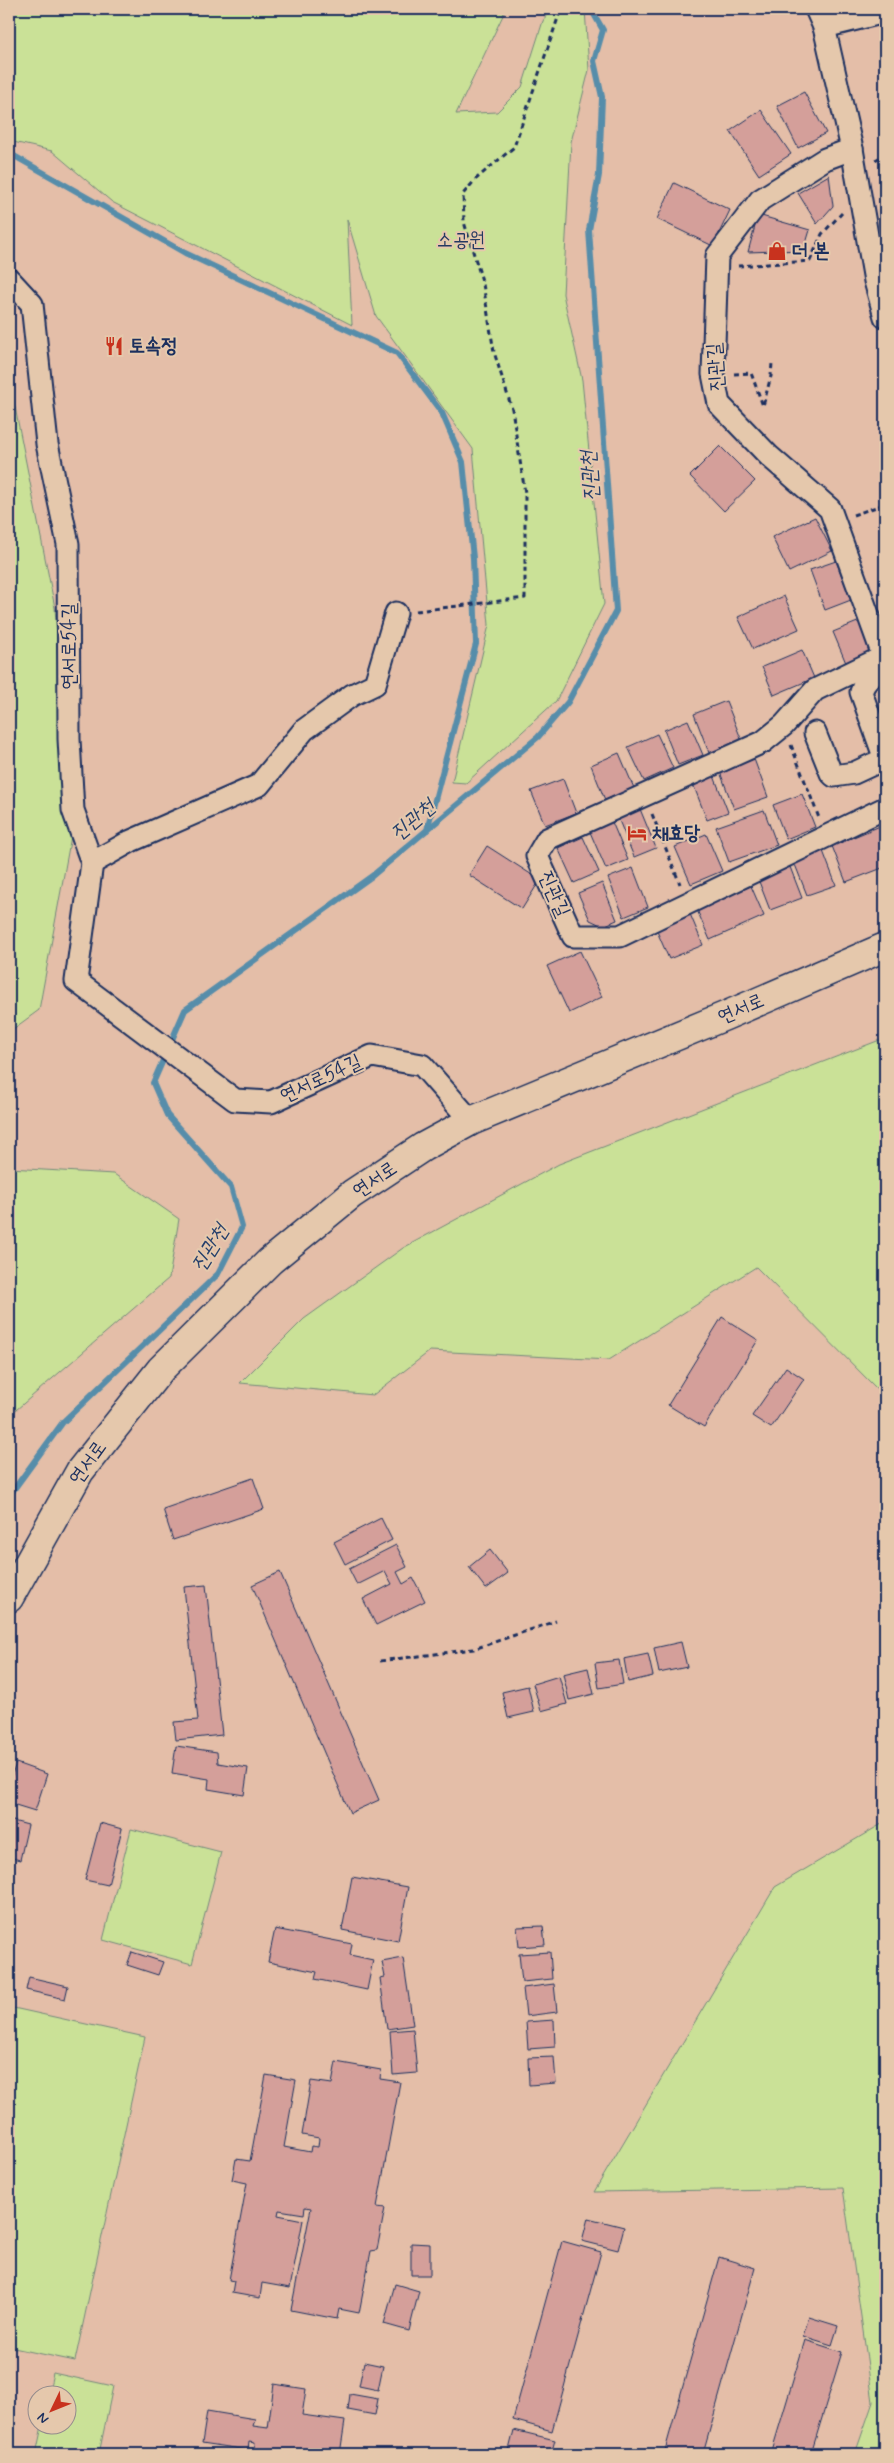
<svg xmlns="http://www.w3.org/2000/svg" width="894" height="2463" viewBox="0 0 894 2463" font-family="Mynerve,'Poor Story',sans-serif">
<rect width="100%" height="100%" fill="#e4bea8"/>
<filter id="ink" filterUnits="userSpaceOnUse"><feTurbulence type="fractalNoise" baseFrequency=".02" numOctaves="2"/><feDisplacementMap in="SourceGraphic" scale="10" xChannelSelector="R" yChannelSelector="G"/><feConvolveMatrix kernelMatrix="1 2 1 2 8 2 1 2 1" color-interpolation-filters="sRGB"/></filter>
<g filter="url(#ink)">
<g fill="#cae197" stroke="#72887a">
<path d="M 9,9 L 506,9 L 456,114 L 497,112 L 522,87 L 543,21 L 550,9 L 585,9 L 589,70 L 571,142 L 563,294 L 582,380 L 604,604 L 556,701 L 466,783 L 452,782 L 489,625 L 473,449 L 376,316 L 347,219 L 352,325 L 112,202 L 52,151 L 9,141 Z"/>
<path d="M 9,377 L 55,608 L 71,836 L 39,1010 L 9,1032 Z"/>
<path d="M 885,1038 L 885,1397 L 756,1267 L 609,1360 L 430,1351 L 373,1395 L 240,1383 L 304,1319 L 403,1248 L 559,1164 Z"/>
<path d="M 9,1168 L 114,1174 L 179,1219 L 169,1278 L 9,1416 Z"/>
<path d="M 885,1822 L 885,2454 L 855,2454 L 873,2402 L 843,2188 L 594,2192 L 775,1887 Z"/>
<path d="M 131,1829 L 221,1852 L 192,1964 L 103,1940 Z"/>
<path d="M 9,2007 L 145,2037 L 75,2361 L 9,2347 Z"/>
<path d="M 53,2373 L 113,2386 L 99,2454 L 36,2454 L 42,2426 L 68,2426 L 68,2396 L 48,2395 Z"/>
</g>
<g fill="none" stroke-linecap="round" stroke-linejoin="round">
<g stroke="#578daa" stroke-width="6">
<path d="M 9,153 L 185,253 L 397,353 L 442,413 L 463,462 L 473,558 L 476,644 L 427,830"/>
<path d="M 9,1496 L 63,1422 L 218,1274 L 242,1227 L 231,1187 L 167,1115 L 153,1083 L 185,1010 L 372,876 L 538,737 L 568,702 L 616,611 L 589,230 L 599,175 L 602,97 L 594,61 L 603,30 L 591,9"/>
</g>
</g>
<g fill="#d49f9a" stroke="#1b2f5e">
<path d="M 804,92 L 826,133 L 798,148 L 777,106 Z"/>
<path d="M 761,110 L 791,154 L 759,175 L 730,131 Z"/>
<path d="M 829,175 L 833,206 L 817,224 L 798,193 Z"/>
<path d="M 674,183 L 730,210 L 713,246 L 657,219 Z"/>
<path d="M 758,215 L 810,230 L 804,250 L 748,252 Z"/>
<path d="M 720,446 L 755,481 L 724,511 L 690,476 Z"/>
<path d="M 815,517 L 832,551 L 789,572 L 772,537 Z"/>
<path d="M 836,561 L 851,600 L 825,610 L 810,570 Z"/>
<path d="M 784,596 L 799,629 L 753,649 L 738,617 Z"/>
<path d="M 860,621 L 872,653 L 846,663 L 833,632 Z"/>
<path d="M 802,650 L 814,678 L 774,695 L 762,667 Z"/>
<path d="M 726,701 L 742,741 L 709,753 L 694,714 Z"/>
<path d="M 688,720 L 703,755 L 678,765 L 664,730 Z"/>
<path d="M 657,734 L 673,768 L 644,781 L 628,747 Z"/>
<path d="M 619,753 L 634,788 L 605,800 L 591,765 Z"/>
<path d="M 754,759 L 768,797 L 734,809 L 720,772 Z"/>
<path d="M 714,776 L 728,812 L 707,820 L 693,784 Z"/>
<path d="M 563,779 L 576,813 L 545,825 L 531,791 Z"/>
<path d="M 802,794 L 815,827 L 786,839 L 773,805 Z"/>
<path d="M 640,809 L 656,848 L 634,857 L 618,818 Z"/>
<path d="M 764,810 L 777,845 L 729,862 L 716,827 Z"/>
<path d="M 612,822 L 628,860 L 606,869 L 590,832 Z"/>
<path d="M 885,824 L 885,867 L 846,882 L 832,846 Z"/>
<path d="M 706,834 L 722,871 L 691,884 L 675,847 Z"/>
<path d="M 583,837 L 599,872 L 574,883 L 558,848 Z"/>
<path d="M 487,846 L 540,880 L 522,909 L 469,875 Z"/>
<path d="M 823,851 L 836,885 L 807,895 L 794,862 Z"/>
<path d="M 790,867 L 802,898 L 770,910 L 758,879 Z"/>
<path d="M 633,868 L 648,907 L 624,917 L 608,878 Z"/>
<path d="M 602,883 L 617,920 L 603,926 L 590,920 L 578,893 Z"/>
<path d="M 751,886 L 764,916 L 710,940 L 697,910 Z"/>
<path d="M 690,914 L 703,945 L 669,959 L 656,929 Z"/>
<path d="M 580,951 L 602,997 L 569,1013 L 547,966 Z"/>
<path d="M 722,1317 L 758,1340 L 704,1427 L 668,1405 Z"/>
<path d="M 786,1367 L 804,1379 L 771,1428 L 752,1416 Z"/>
<path d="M 253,1478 L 264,1509 L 173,1540 L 163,1509 Z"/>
<path d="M 381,1518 L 392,1540 L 345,1564 L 334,1542 Z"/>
<path d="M 396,1545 L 407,1567 L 397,1572 L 403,1584 L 413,1578 L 425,1601 L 376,1625 L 363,1599 L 392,1584 L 385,1571 L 357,1585 L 349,1569 Z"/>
<path d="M 490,1550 L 508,1573 L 486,1589 L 469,1567 Z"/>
<path d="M 280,1572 L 379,1800 L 350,1813 L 252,1585 Z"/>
<path d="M 206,1585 L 222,1735 L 176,1740 L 174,1722 L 198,1720 L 184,1587 Z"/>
<path d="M 681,1642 L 687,1667 L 659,1673 L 654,1648 Z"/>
<path d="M 648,1654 L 653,1676 L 628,1682 L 624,1659 Z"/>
<path d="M 619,1660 L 623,1684 L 599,1688 L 595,1663 Z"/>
<path d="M 588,1668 L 594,1694 L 569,1700 L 563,1674 Z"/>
<path d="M 559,1676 L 567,1704 L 541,1711 L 533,1684 Z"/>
<path d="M 528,1686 L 534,1712 L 508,1718 L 502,1692 Z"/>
<path d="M 176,1746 L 217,1752 L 218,1763 L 248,1768 L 244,1795 L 208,1789 L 209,1779 L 172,1773 Z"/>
<path d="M 16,1763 L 47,1774 L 35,1811 L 9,1803 L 9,1784 Z"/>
<path d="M 9,1820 L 28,1825 L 20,1860 L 9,1857 Z"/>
<path d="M 100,1823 L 122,1829 L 108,1885 L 85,1880 Z"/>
<path d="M 352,1877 L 408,1887 L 398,1941 L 342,1930 Z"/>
<path d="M 543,1926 L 545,1945 L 519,1947 L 517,1927 Z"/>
<path d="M 275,1929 L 352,1944 L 350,1955 L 373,1960 L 367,1990 L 315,1979 L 317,1972 L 268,1962 Z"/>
<path d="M 132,1952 L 163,1962 L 158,1975 L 127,1965 Z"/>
<path d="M 550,1952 L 552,1979 L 522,1982 L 519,1954 Z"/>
<path d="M 403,1958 L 413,2025 L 387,2029 L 380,1978 L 385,1977 L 382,1962 Z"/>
<path d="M 29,1977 L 68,1986 L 65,1999 L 26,1990 Z"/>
<path d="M 554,1984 L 557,2012 L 526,2016 L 523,1988 Z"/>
<path d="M 554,2020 L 555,2047 L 528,2049 L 526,2022 Z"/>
<path d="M 413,2029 L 417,2073 L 393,2075 L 390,2031 Z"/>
<path d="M 554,2057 L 556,2083 L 529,2085 L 528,2058 Z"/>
<path d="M 336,2062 L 381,2070 L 380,2079 L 400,2082 L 377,2207 L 385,2208 L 377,2250 L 371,2251 L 359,2313 L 339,2309 L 337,2319 L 291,2310 L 311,2208 L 305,2207 L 304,2214 L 279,2210 L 278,2215 L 303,2220 L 290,2288 L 262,2283 L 260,2298 L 232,2293 L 234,2281 L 229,2280 L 247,2183 L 232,2180 L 236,2159 L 250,2161 L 266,2075 L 296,2080 L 284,2147 L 310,2152 L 311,2146 L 318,2147 L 319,2138 L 302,2135 L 311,2081 L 332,2084 Z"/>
<path d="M 588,2218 L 624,2227 L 618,2250 L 582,2241 Z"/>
<path d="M 562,2241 L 601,2252 L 552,2431 L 513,2420 Z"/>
<path d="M 411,2243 L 430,2244 L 430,2275 L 411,2275 Z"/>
<path d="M 719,2257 L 755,2268 L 703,2454 L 664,2454 Z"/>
<path d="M 395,2284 L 419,2291 L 409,2331 L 384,2324 Z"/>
<path d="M 809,2317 L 838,2326 L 832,2345 L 803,2336 Z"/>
<path d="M 805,2340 L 842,2352 L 811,2454 L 771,2454 Z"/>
<path d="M 364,2362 L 383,2366 L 378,2390 L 359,2386 Z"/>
<path d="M 274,2384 L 306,2389 L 302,2415 L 345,2421 L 340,2454 L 254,2454 L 255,2443 L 249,2442 L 248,2450 L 202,2443 L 207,2411 L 255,2419 L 253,2426 L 268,2428 Z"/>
<path d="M 350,2394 L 378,2399 L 375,2415 L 348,2410 Z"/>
<path d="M 514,2430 L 555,2440 L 551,2454 L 508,2454 Z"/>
</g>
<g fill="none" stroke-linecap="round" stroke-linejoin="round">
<g stroke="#1b2f5e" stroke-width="25">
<g id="minor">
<path d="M 816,9 L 824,27 L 828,44 L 852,149 L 875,281 L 885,317"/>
<path d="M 824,27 L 885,12"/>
<path d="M 852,149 L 825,159 L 760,200 L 717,256 L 713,374 L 719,404 L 769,456 L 830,509 L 885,661"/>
<path d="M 9,279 L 32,304 L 47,444 L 68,544 L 69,739 L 73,810 L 92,863 L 76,981 L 235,1100 L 271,1102 L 372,1056 L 422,1065 L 471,1121"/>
<path d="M 885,656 L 815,690 L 784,725 L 763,742 L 547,839 L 537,856 L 573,936 L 620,936 L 885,808"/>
<path d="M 815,733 L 831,773 L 834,776 L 854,773 L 882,760 L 882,751 L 861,692 C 865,680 873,673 885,671"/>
<path d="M 92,863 L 131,841 L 259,785 L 304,730 L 352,695 L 375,684 L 396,613"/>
</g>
</g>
<g stroke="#1b2f5e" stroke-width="31">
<path id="major" d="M 9,1598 L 80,1471 L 161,1369 L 270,1261 L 352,1194 L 423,1147 L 471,1121 L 725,1016 L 885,947"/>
</g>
<g stroke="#1b2f5e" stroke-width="3" stroke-dasharray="5 4" stroke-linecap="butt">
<path d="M 875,160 L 885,155"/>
<path d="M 738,266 L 810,261 L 822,234 L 842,213"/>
<path d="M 734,374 L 751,373 L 763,406 L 771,376 L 772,363"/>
<path d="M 853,515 L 885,504"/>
<path d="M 416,611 L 525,598 L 525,493 L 512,409 L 494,352 L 483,284 L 464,222 L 463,194 L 476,179 L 514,147 L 561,9"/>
<path d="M 791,745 L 819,818"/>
<path d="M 652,814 L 680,884"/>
<path d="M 380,1661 L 474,1649 L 556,1621"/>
</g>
<use href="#minor" stroke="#e5c8ac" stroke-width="21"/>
<use href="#major" stroke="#e5c8ac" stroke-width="28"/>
</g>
</g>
<defs>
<g id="shop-bare" transform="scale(1.5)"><path d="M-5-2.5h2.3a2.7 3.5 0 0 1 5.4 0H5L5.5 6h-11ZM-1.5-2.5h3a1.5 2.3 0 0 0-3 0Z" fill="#c8321e" stroke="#e5c8ac" stroke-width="2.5" paint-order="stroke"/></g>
<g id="restaurant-bare" transform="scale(1.5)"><path d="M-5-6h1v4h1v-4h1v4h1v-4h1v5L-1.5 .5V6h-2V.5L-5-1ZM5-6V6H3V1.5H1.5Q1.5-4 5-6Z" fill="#c8321e" stroke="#e5c8ac" stroke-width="2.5" paint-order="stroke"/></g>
<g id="hotel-bare" transform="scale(1.5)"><path d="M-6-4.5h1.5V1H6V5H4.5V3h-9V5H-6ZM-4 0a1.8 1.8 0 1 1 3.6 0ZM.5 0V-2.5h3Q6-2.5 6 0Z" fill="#c8321e" stroke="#e5c8ac" stroke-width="2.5" paint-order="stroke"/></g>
</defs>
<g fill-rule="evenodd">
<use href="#shop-bare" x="777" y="251"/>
<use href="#restaurant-bare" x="114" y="346"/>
<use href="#hotel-bare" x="637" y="833"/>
</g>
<g text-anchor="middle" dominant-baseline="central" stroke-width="4" stroke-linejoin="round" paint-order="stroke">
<g font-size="20" fill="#243861" stroke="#e5c8ac">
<text x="461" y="240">소공원</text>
</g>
<g font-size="20" font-weight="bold" fill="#1b2f5e" stroke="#e5c8ac" text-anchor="start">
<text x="792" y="251">더 본</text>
<text x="129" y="346">토속정</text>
<text x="652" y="833">채효당</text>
</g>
<g font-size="20" fill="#1b2f5e" stroke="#e5c8ac">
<text transform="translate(716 367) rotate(-94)">진관길</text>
<text transform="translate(69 646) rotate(-90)">연서로54길</text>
<text transform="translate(554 894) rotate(66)">진관길</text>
<text transform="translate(741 1009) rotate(-23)">연서로</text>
<text transform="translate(321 1079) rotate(-25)">연서로54길</text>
<text transform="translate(375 1180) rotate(-34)">연서로</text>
<text transform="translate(88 1463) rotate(-54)">연서로</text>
</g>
<g font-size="21" font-style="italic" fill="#253f6b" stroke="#e5c8ac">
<text transform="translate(590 476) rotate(-94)">진관천</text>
<text transform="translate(413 820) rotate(-40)">진관천</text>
<text transform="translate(210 1248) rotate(-58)">진관천</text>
</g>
</g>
<rect width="894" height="2463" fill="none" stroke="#e5c8ac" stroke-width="30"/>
<rect x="15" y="15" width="864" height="2433" fill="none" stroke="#1b2f5e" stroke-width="2" filter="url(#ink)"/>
<g transform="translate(52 2410) rotate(227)"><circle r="24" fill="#e5c8ac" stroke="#948b8d"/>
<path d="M0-4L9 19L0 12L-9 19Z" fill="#c8321e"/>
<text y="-8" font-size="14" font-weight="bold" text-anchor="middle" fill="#1b2f5e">N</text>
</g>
</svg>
